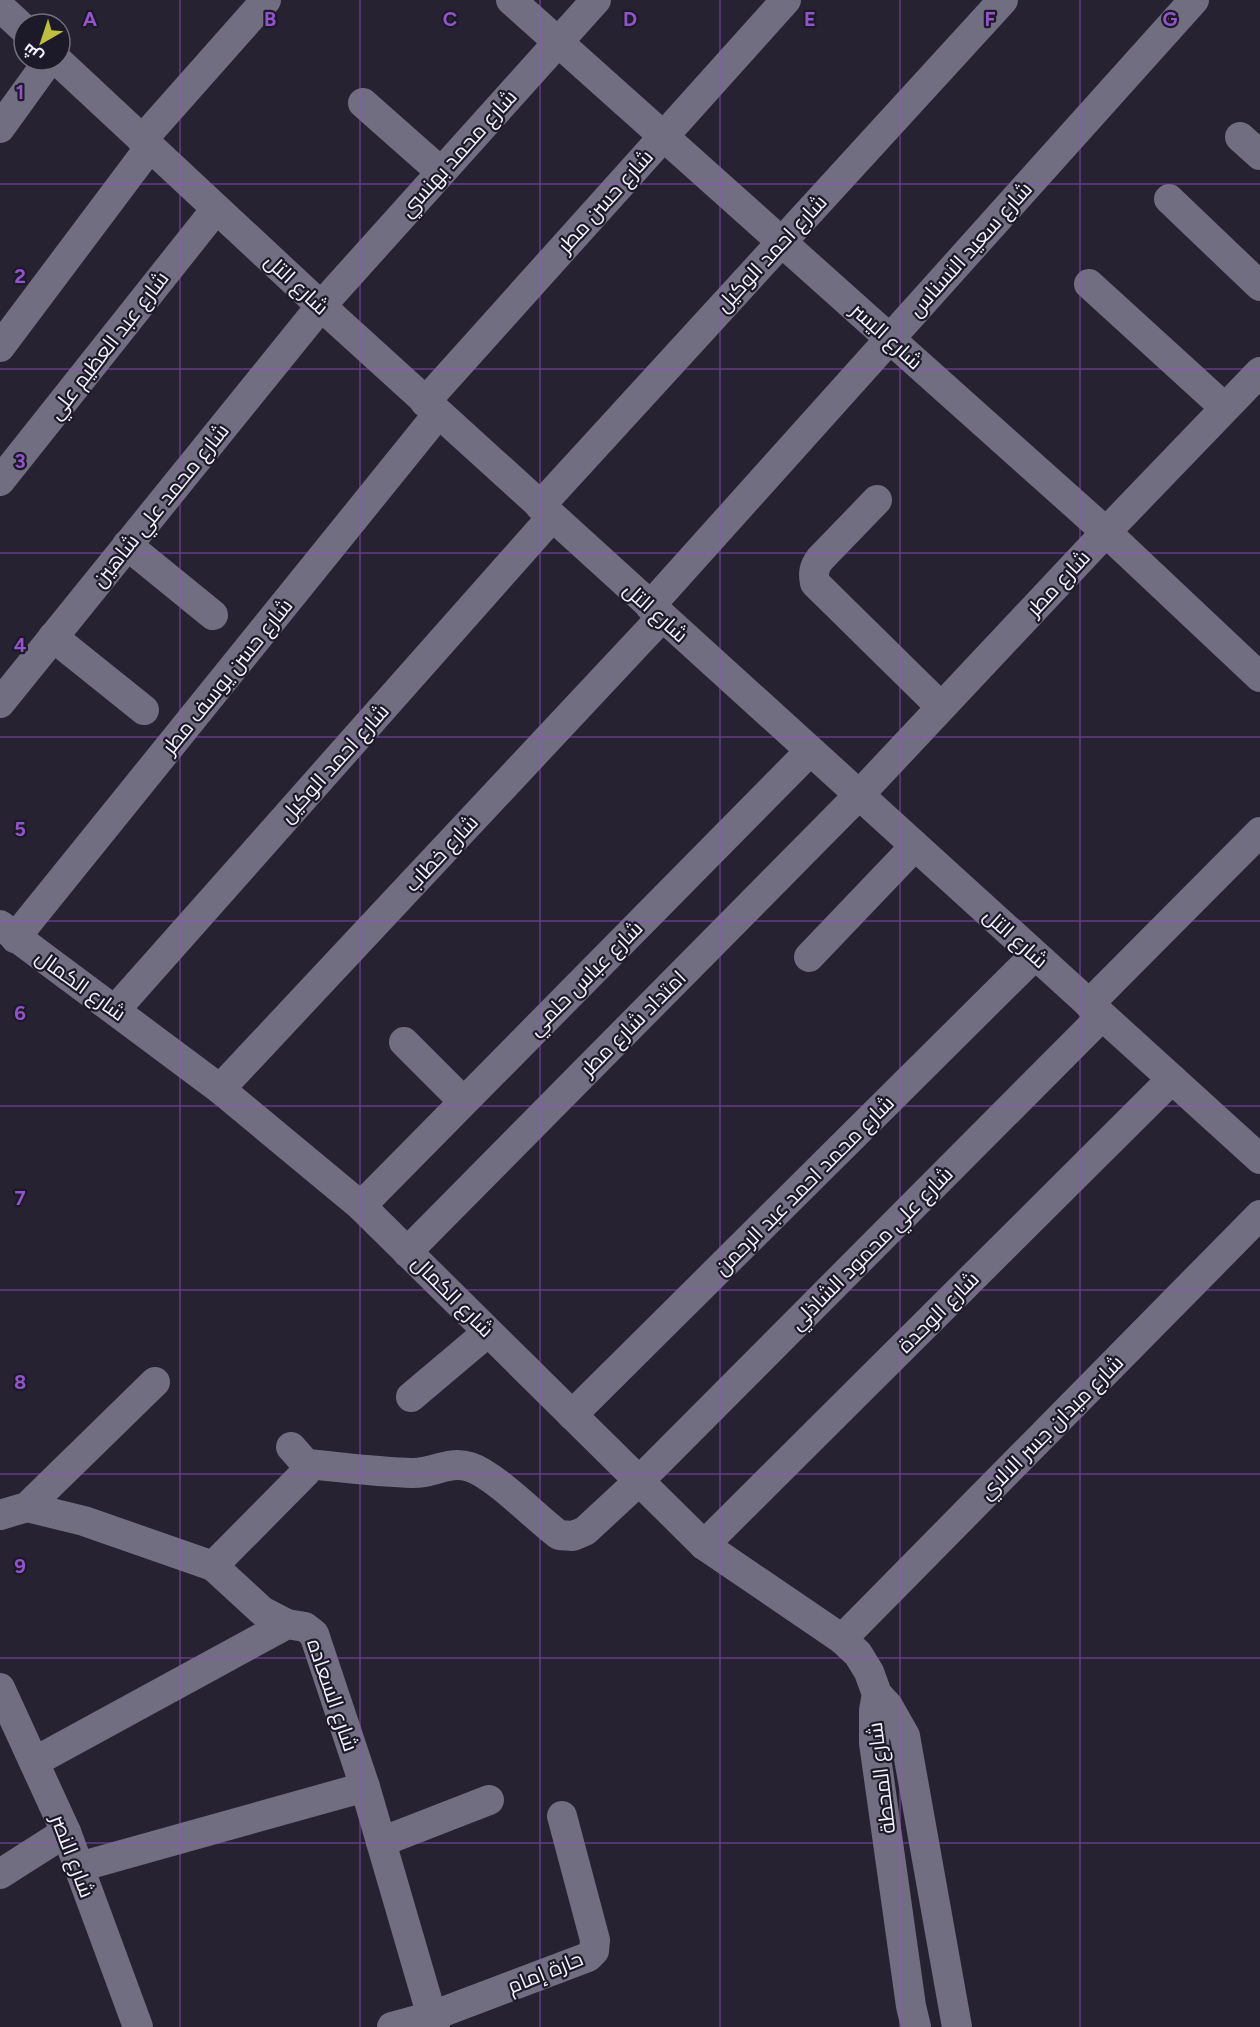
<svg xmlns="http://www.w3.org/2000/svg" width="1260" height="2027" viewBox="0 0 1260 2027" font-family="Figtree,Cairo,sans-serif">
<rect width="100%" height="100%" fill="#262232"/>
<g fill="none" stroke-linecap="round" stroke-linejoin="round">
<g stroke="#726e81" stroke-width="30">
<path d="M 511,0 L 1106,532 L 1260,677"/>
<path d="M 0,7 L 24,29"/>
<path d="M 57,60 L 321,306 L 1260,1159"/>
<path d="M 363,103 L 441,172"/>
<path d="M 0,128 L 49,60"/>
<path d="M 1240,137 L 1260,155"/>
<path d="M 142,140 L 266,0"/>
<path d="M 1169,199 L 1260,286"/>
<path d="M 1089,284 L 1225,408"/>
<path d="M 0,347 L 150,147"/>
<path d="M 425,402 L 786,0"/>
<path d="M 0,481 L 216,209"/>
<path d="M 877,500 L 820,559 C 814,567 813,573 815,583 L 941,707"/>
<path d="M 540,506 L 1003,0"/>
<path d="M 127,545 L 213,615"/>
<path d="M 650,606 L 1194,0"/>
<path d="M 53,637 L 144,710"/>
<path d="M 0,703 L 321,306 L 596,0"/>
<path d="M 0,925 L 220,1089 L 361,1206 L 704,1545 L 842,1639 L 858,1654 L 869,1672 L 877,1694 L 888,1706 L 905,1736 L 957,2027"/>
<path d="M 15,938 L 438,414"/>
<path d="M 809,957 L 915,846"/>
<path d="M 1089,1004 L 1260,832"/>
<path d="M 116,1009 L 552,517"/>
<path d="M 404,1042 L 463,1101"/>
<path d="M 220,1089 L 662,617"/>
<path d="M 361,1206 L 810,751"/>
<path d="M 407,1252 L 859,795 L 1106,532 L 1260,372"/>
<path d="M 411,1397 L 488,1332"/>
<path d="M 572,1415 L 1035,955"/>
<path d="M 306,1464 C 341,1467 376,1472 412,1473 C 433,1474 448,1460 470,1467 C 495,1475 536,1518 559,1535 L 573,1536 L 585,1531 L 639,1481 L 1102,1016"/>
<path d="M 27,1507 L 84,1521 L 213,1566 L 262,1611 L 287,1624 L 305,1627 L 314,1634 L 365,1787 L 435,2027"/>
<path d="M 0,1515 L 27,1507 L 155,1382"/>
<path d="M 704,1545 L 1172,1079"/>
<path d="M 213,1566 L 305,1473 L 306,1464 L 291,1447"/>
<path d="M 842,1639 L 1260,1215"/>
<path d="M 0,1688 L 66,1832 L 138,2027"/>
<path d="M 877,1694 L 874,1710 L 874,1743 L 911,2006 L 916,2027"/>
<path d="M 34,1762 L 287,1624"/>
<path d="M 381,1842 L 489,1800"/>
<path d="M 79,1867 L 365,1787"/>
<path d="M 0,1874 L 66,1832"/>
<path d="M 392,2027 L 432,2016 L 588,1957 L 594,1951 L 595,1940 L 562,1816"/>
</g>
</g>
<path fill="none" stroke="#9353cb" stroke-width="1.5" stroke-opacity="0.55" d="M 180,0 L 180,2027M 360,0 L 360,2027M 540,0 L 540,2027M 720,0 L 720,2027M 900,0 L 900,2027M 1080,0 L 1080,2027M 0,184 L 1260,184M 0,369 L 1260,369M 0,553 L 1260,553M 0,737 L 1260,737M 0,921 L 1260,921M 0,1106 L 1260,1106M 0,1290 L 1260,1290M 0,1474 L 1260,1474M 0,1658 L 1260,1658M 0,1843 L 1260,1843"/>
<g text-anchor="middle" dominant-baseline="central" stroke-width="4.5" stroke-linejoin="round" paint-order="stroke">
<g font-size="21" fill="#f3f1fc" stroke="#1c1928">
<text transform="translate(458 153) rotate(-48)">شارع محمد بهنسي</text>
<text transform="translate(605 201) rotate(-48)">شارع حسن مطر</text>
<text transform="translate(970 249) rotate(-48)">شارع سعيد النسناس</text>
<text transform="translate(771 253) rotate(-47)">شارع احمد الوكيل</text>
<text transform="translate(297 284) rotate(43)">شارع التل</text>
<text transform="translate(887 336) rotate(42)">شارع اليسر</text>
<text transform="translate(108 345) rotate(-52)">شارع عبد العظيم علي</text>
<text transform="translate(160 505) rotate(-51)">شارع محمد علي شاهين</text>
<text transform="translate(1058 583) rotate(-47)">شارع مطر</text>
<text transform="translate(656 612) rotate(42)">شارع التل</text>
<text transform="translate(227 676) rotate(-51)">شارع حسن يوسف مطر</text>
<text transform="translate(334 763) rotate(-48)">شارع احمد الوكيل</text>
<text transform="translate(441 853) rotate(-47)">شارع خطاب</text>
<text transform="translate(1016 938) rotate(42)">شارع التل</text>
<text transform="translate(585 978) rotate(-45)">شارع عباس حلمي</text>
<text transform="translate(81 985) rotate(36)">شارع الكمال</text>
<text transform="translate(633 1023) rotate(-45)">امتداد شارع مطر</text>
<text transform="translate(804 1185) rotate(-45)">شارع محمد احمد عبد الرحمن</text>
<text transform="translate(871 1248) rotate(-45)">شارع علي محمود الشاذلي</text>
<text transform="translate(453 1296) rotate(45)">شارع الكمال</text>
<text transform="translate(938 1312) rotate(-45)">شارع الوحدة</text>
<text transform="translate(1051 1427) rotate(-45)">شارع ميدان جسر الالاي</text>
<text transform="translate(333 1695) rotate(71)">شارع السعاده</text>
<text transform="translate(881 1778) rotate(-97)">شارع المحطة</text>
<text transform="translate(73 1856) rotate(69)">شارع النصر</text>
<text transform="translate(545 1972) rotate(-22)">حارة إمام</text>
</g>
</g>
<g font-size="20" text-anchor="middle" font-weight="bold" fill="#9353cb" stroke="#1c1928" stroke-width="4.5" stroke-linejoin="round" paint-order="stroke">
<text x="90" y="26">A</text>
<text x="270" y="26">B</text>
<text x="450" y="26">C</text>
<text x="630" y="26">D</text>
<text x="810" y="26">E</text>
<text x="990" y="26">F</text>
<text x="1170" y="26">G</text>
<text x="20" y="99">1</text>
<text x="20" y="283">2</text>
<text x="20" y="468">3</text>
<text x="20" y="652">4</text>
<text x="20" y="836">5</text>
<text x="20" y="1020">6</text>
<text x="20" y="1205">7</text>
<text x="20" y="1389">8</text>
<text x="20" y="1573">9</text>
</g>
<g transform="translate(42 42) rotate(219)"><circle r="28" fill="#1c1928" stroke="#726f7d" stroke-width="1.5"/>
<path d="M0-4.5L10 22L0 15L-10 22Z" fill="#c0be41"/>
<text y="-9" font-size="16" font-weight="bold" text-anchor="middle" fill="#f3f1fc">ش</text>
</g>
</svg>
